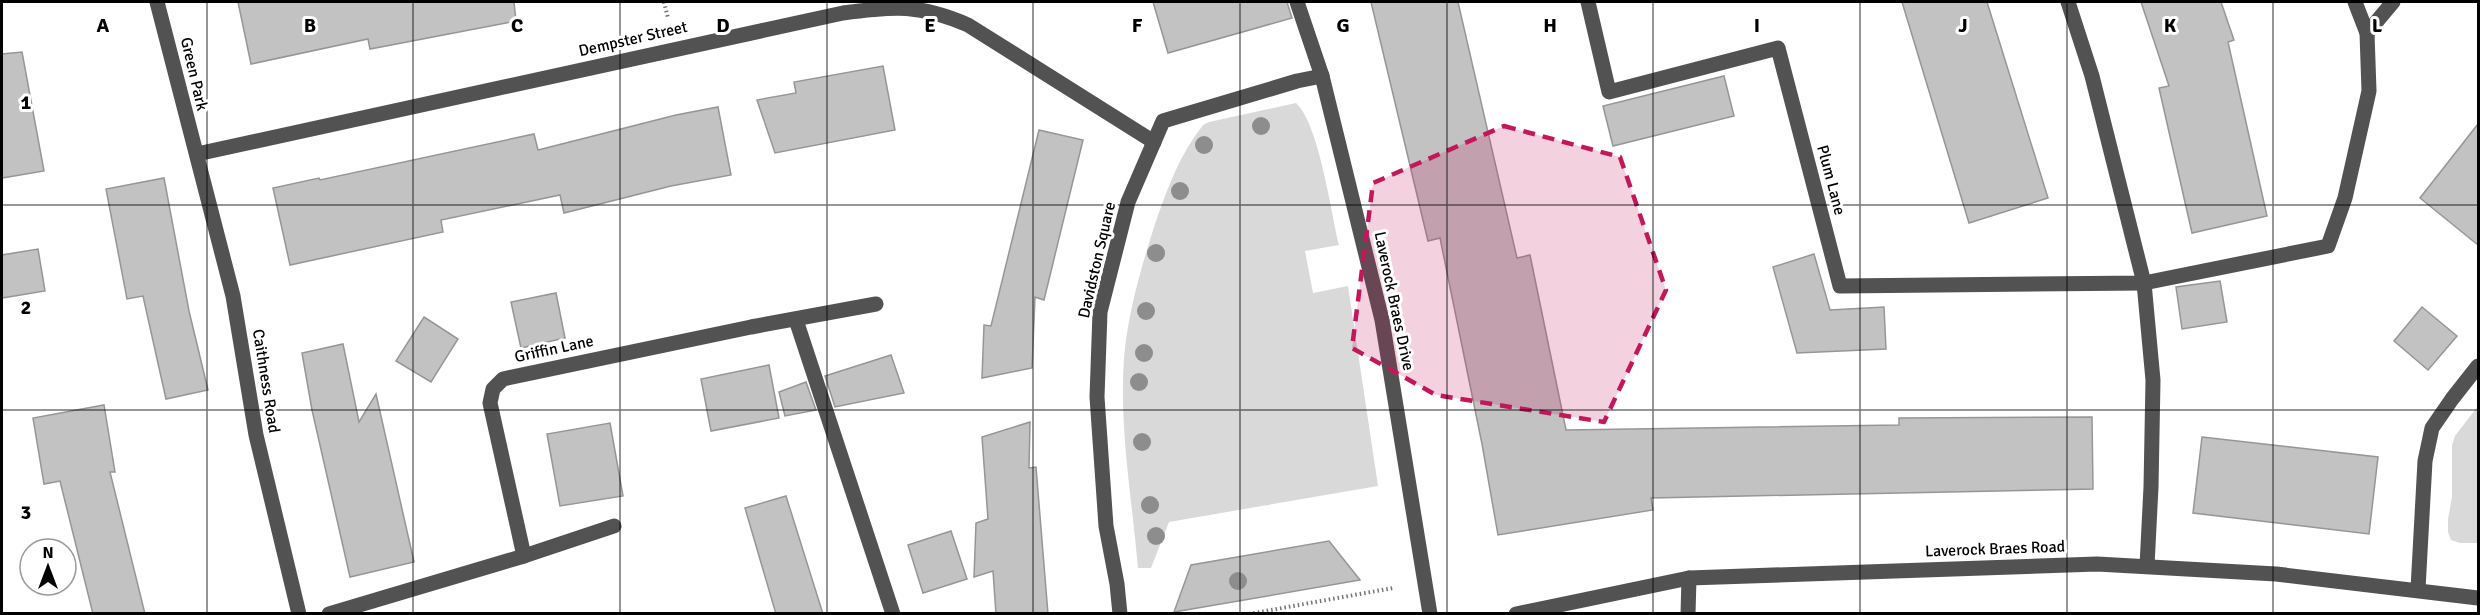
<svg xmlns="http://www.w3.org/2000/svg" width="2480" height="615" viewBox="0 0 2480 615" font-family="Signika,sans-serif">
<rect width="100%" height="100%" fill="#fff"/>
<g fill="#d9d9d9">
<path d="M 1296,103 C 1319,124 1331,212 1339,245 L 1305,251 L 1313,293 L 1348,286 L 1378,486 L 1169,522 L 1151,568 L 1138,568 C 1132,498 1119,428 1124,358 C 1128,312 1141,268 1155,224 C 1167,189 1180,154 1203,125 L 1209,122 Z"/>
<path d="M 2478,406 L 2478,543 L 2460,543 L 2451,540 L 2448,532 L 2448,519 L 2452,497 L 2452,446 L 2455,436 Z"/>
</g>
<g fill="#c2c2c2" stroke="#969696" stroke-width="1.5">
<path d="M 238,2 L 514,2 L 516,21 L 370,49 L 368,39 L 251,64 Z"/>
<path d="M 1153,2 L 1287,2 L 1292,18 L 1168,53 Z"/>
<path d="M 1371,2 L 1458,2 L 1517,258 L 1530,255 L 1566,430 L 1899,425 L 1899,418 L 2092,417 L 2093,489 L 1651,498 L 1653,510 L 1498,535 L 1482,444 L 1440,238 L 1428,241 Z"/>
<path d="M 1902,2 L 1987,2 L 2048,198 L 1969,223 Z"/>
<path d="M 2141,2 L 2221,2 L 2234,40 L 2228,42 L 2267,216 L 2192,233 L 2159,88 L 2169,86 Z"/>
<path d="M 22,52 L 44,171 L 2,178 L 2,54 Z"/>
<path d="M 883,66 L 895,130 L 775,153 L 757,100 L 796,93 L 794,82 Z"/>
<path d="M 1724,76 L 1734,116 L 1613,146 L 1603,106 Z"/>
<path d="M 718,107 L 731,175 L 671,186 L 564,213 L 560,195 L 441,220 L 443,232 L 290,265 L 273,188 L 319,178 L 320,180 L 534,134 L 538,150 L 676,115 Z"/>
<path d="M 2478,124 L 2478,245 L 2420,198 Z"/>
<path d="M 1039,130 L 1083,140 L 1044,300 L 1035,297 L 1032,368 L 982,378 L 984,325 L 991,326 Z"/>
<path d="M 164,178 L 189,311 L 208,390 L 166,399 L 143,296 L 127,299 L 106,189 Z"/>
<path d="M 38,249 L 45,291 L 2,298 L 2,255 Z"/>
<path d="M 1814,254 L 1830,310 L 1884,307 L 1886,349 L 1797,353 L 1773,267 Z"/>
<path d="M 2220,281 L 2227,322 L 2182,329 L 2176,287 Z"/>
<path d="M 556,293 L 565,338 L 521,348 L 511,302 Z"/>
<path d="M 2422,307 L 2457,336 L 2428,370 L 2394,341 Z"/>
<path d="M 424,317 L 458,339 L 431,382 L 396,361 Z"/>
<path d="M 343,344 L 359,422 L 376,394 L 414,562 L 350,577 L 312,410 L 302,353 Z"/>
<path d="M 891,355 L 904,393 L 835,407 L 825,376 Z"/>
<path d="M 769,365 L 779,418 L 711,431 L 701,379 Z"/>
<path d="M 806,382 L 816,410 L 785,416 L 779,392 Z"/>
<path d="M 104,405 L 115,472 L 110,472 L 145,614 L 93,614 L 60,481 L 44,484 L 33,418 Z"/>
<path d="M 1030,422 L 1029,468 L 1036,467 L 1048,614 L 996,614 L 993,571 L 974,577 L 976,523 L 988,519 L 982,437 Z"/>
<path d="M 610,423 L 623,496 L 560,506 L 547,434 Z"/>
<path d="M 2202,437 L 2378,457 L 2369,534 L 2193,513 Z"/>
<path d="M 786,496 L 823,614 L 776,614 L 745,508 Z"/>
<path d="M 951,531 L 967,579 L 923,593 L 908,545 Z"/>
<path d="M 1329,541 L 1360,580 L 1174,612 L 1191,565 Z"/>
</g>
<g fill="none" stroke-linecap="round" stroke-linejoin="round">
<g stroke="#747474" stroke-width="4" stroke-dasharray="1.5 3" stroke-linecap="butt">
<path d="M 664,2 L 668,18"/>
<path d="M 2,613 L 2,614"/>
<path d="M 1249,614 L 1393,588"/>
</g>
<g stroke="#525252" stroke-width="15">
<path d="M 157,2 L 233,296 L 256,435 L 299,614"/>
<path d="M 1297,2 L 1322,76 L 1382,320 L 1430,614"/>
<path d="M 1588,2 L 1609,92 L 1778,48 L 1840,286 L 2144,283 L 2328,246 L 2345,198 L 2369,91 L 2367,33 L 2355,2"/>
<path d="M 2068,2 L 2092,76 L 2144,283 L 2153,380 L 2151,487 L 2147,566"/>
<path d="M 2367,33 L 2393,2"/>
<path d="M 197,154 L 843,13 C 894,6 920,4 968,25 L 1154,142"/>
<path d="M 796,320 L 893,614"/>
<path d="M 524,556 L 614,526"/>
<path d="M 2418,589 L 2425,461 L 2432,428 L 2452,399 L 2478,366"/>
<path d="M 329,614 L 524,556 L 490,403 L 493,389 L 503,379 L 751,327 L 876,304"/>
<path d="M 1120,614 L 1117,584 L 1106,526 L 1097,397 L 1100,312 L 1128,202 L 1163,121 L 1297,81 L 1322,76"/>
<path d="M 1516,614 L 1689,578 L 2097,564 L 2276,574 L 2478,598"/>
<path d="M 1688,614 L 1689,578"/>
</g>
</g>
<g fill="#8d8d8d">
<circle cx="1261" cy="126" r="9"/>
<circle cx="1204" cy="145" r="9"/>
<circle cx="1180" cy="191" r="9"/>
<circle cx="1156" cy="253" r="9"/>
<circle cx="1146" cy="311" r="9"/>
<circle cx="1144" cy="353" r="9"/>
<circle cx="1139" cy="382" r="9"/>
<circle cx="1142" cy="442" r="9"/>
<circle cx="1150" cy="505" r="9"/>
<circle cx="1156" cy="536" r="9"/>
<circle cx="1238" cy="581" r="9"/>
</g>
<path fill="#c2185b" fill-opacity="0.2" stroke="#c2185b" stroke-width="4.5" stroke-dasharray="12 8" stroke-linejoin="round" d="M 1504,126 L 1620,157 L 1666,290 L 1604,422 L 1436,395 L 1352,348 L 1373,183 Z"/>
<path fill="none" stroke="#000" stroke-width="1.5" stroke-opacity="0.55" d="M 207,2 L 207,614M 413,2 L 413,614M 620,2 L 620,614M 827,2 L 827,614M 1033,2 L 1033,614M 1240,2 L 1240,614M 1447,2 L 1447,614M 1653,2 L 1653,614M 1860,2 L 1860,614M 2067,2 L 2067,614M 2273,2 L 2273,614M 2,205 L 2478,205M 2,410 L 2478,410"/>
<g text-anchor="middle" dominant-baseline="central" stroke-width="6" stroke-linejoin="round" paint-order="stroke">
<g font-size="16" fill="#000" stroke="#fff">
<text transform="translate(633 39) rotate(-13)">Dempster Street</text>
<text transform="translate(194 74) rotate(77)">Green Park</text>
<text transform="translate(1831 180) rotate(75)">Plum Lane</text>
<text transform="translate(1097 260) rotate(-77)">Davidston Square</text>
<text transform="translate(1394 301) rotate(78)">Laverock Braes Drive</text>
<text transform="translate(554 349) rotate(-12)">Griffin Lane</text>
<text transform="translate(266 381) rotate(81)">Caithness Road</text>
<text transform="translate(1995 549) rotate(-2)">Laverock Braes Road</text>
</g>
</g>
<g font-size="20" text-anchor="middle" font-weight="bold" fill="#000" stroke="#fff" stroke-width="6" stroke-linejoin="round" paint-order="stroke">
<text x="103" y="32">A</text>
<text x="310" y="32">B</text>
<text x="517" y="32">C</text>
<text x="723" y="32">D</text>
<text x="930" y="32">E</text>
<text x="1137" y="32">F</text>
<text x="1343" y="32">G</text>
<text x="1550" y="32">H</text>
<text x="1757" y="32">I</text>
<text x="1963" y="32">J</text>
<text x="2170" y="32">K</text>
<text x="2377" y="32">L</text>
<text x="26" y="109">1</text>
<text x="26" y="314">2</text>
<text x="26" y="519">3</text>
</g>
<rect width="2480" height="615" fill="none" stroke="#000000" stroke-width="6"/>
<g transform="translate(48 567)"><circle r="28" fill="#ffffff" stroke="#999999" stroke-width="1.5"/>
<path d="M0-4.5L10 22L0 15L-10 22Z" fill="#000000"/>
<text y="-9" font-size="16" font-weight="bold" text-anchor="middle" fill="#000000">N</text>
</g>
</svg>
